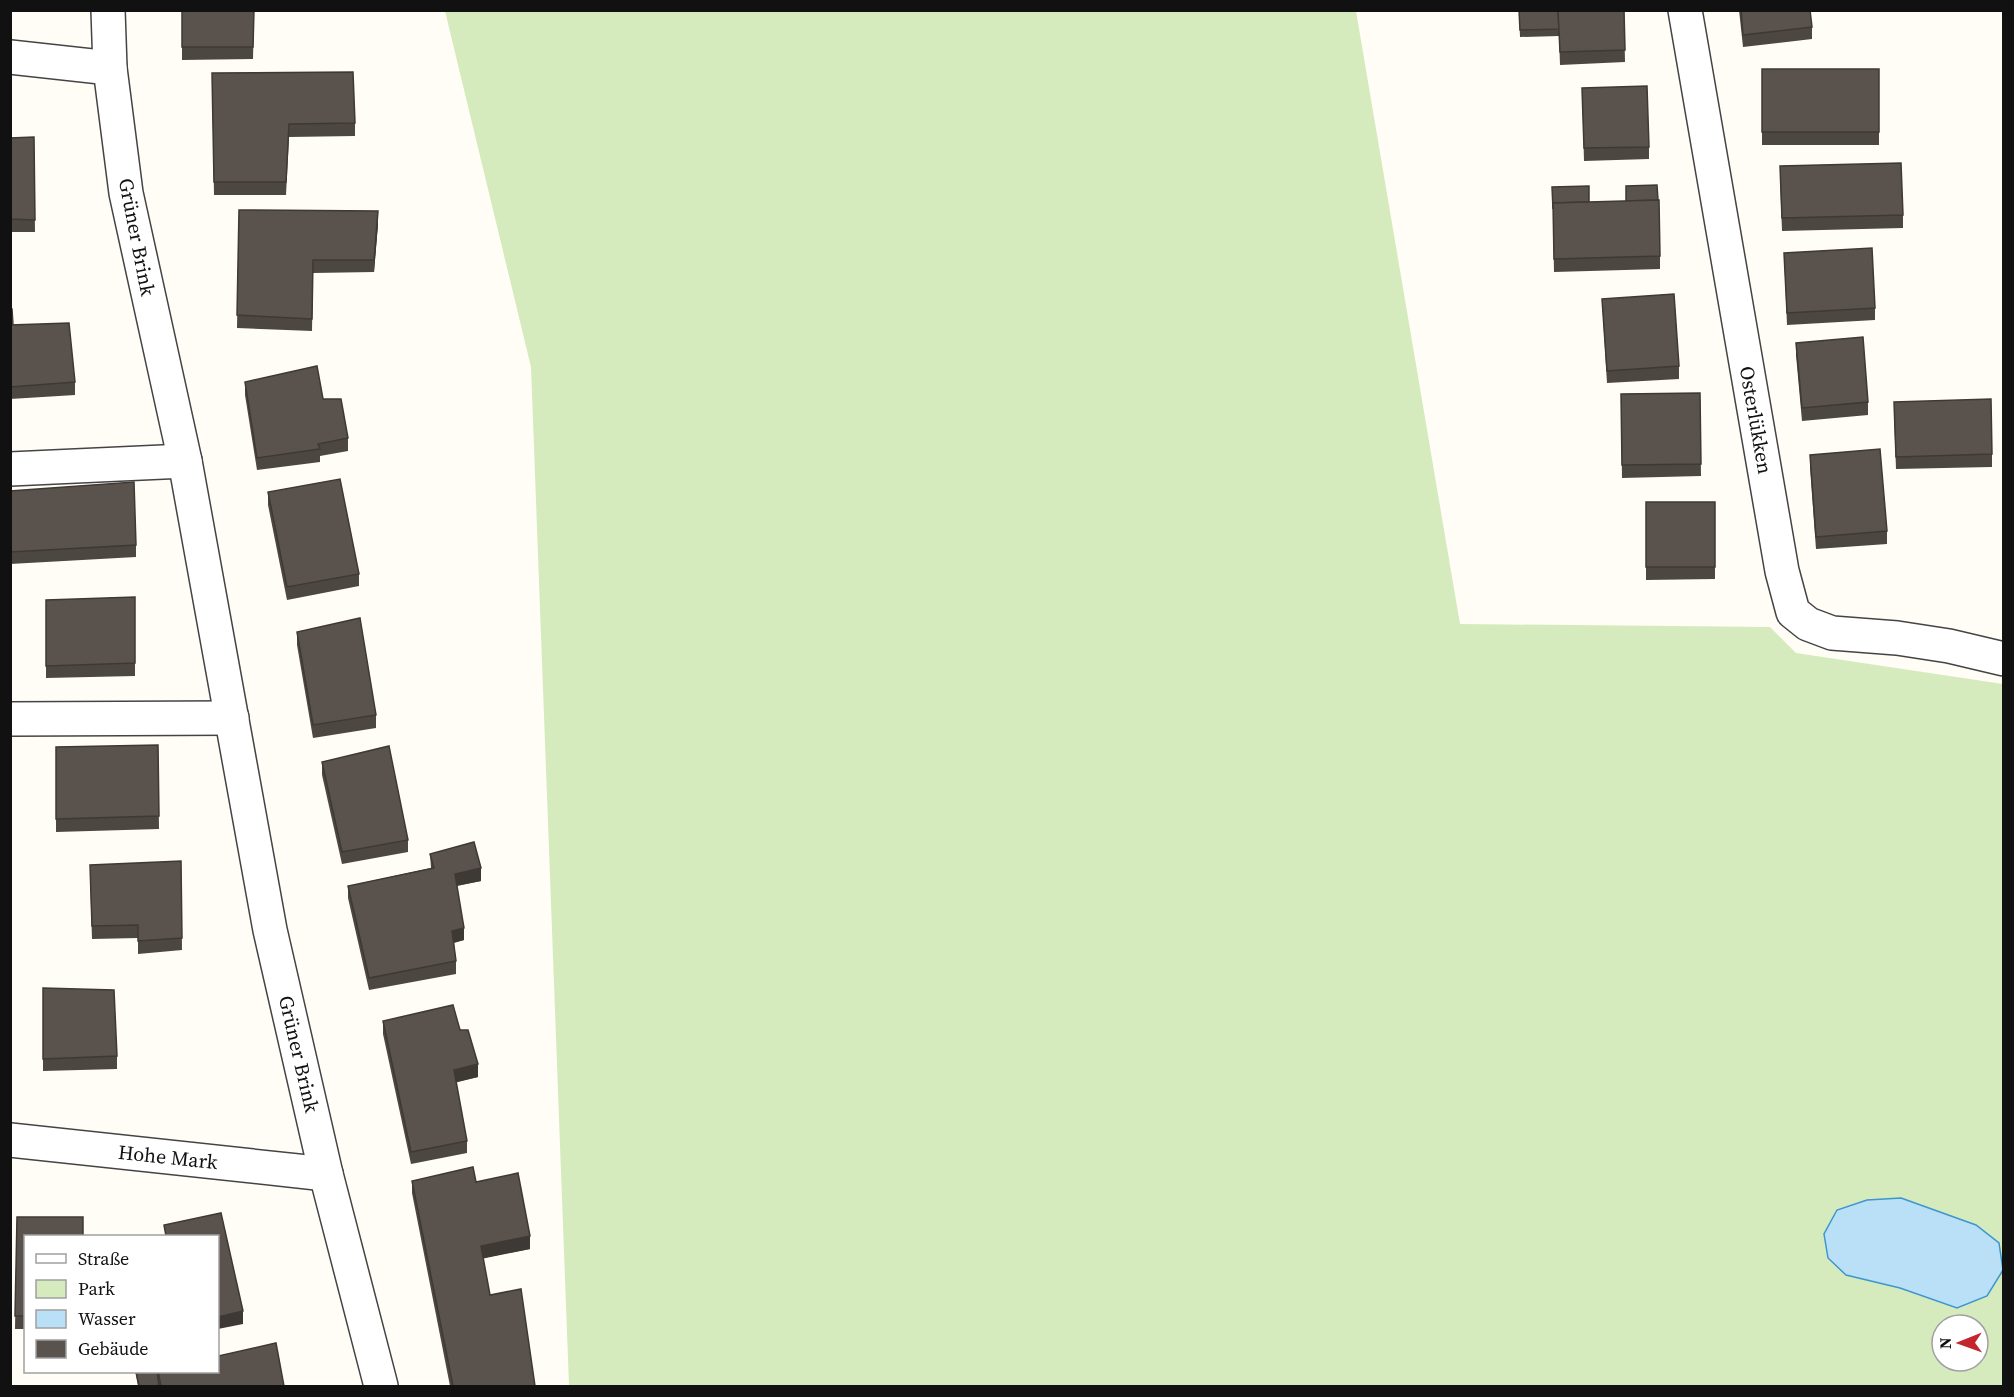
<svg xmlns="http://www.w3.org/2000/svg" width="2014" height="1397" viewBox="0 0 2014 1397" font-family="'Source Serif 4',serif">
<rect width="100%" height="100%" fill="#fffdf5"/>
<path fill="#d5ebbd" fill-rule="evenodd" d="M 445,11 L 1356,11 L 1460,624 L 1770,627 L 1796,653 L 2003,684 L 2003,1386 L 569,1386 L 531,367 ZM 1942,1325 L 1978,1325 L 1978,1361 L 1942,1361 Z"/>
<path fill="#b9e0f7" stroke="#3f96cf" stroke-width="1.5" d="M 1901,1198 L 1976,1225 L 1999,1243 L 2003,1270 L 1987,1296 L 1957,1308 L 1900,1288 L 1846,1275 L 1828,1258 L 1824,1234 L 1837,1210 L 1867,1200 Z"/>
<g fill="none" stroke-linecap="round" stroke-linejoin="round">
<g stroke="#444" stroke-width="36">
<g id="street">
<path d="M 108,10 L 110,68 L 126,193 L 185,461 L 270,930 L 326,1174 L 381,1386"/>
<path d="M 1685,10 L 1782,571 L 1793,612 L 1808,624 L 1832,633 L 1897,638 L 1949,646 L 2004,659"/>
<path d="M 10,57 L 110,68"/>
<path d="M 10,469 L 185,461"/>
<path d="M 10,719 L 232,718"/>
<path d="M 10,1140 L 326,1174"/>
</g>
</g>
<use href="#street" stroke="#fff" stroke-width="33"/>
</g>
<g fill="#4d4742">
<path d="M 182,10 L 254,10 L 253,59 L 182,60 Z"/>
<path d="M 1519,10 L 1624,10 L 1625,62 L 1560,65 L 1559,36 L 1520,37 Z"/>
<path d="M 1739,10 L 1810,10 L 1812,27 L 1812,39 L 1743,47 Z"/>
<rect x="1762" y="69" width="117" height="76"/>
<path d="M 212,73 L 355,123 L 355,136 L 289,137 L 286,195 L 214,195 Z"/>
<path d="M 1582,88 L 1649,147 L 1649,159 L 1584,161 Z"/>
<path d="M 34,137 L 35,232 L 10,232 L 10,138 Z"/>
<path d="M 1780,179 L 1903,215 L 1903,228 L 1782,231 Z"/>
<path d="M 1626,201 L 1660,256 L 1660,269 L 1554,272 L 1553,216 L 1589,202 Z"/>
<path d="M 239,210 L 378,224 L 374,272 L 313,273 L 312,331 L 237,328 Z"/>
<path d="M 1784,253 L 1875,308 L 1875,320 L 1787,325 Z"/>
<path d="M 1602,299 L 1679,366 L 1679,379 L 1607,383 Z"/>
<path d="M 10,309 L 13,325 L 75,382 L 75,395 L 10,399 Z"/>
<path d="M 1796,343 L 1868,402 L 1868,415 L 1802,421 L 1796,355 Z"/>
<path d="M 245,382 L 323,399 L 348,438 L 348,451 L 320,456 L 320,462 L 257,470 L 245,395 Z"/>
<path d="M 1700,393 L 1701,476 L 1622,478 L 1621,394 Z"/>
<path d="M 1894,414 L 1992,454 L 1992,467 L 1896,469 Z"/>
<path d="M 1810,455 L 1887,531 L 1887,544 L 1816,549 L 1810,467 Z"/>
<path d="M 10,491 L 136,545 L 136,557 L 10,564 Z"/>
<path d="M 268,492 L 359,574 L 359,586 L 287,600 L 268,505 Z"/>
<path d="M 1646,502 L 1715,502 L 1715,579 L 1646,580 Z"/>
<path d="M 135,597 L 135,676 L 46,678 L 46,600 Z"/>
<path d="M 297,632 L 376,715 L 376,728 L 313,738 L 297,645 Z"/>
<path d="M 158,745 L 159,829 L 56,832 L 56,747 Z"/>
<path d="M 322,762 L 408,840 L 408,852 L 342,864 L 322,775 Z"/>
<path d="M 430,854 L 481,881 L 457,886 L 464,940 L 454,943 L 456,961 L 456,974 L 369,990 L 348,898 L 348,886 L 431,868 Z"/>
<path d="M 181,861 L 182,950 L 138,954 L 138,938 L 92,939 L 90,877 Z"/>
<path d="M 43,988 L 117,1056 L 117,1069 L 43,1071 Z"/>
<path d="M 383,1021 L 460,1030 L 478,1077 L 456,1082 L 467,1141 L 467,1153 L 411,1164 L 383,1034 Z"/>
<path d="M 412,1181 L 476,1182 L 530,1249 L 483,1258 L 490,1295 L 535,1386 L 450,1386 L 412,1193 Z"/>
<path d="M 17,1217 L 26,1236 L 26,1329 L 15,1329 Z"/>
<path d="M 135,1371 L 218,1371 L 284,1386 L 138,1386 Z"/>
</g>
<g fill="#3f3936">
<path d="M 378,211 L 378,224 L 374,272 L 374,260 Z"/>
<path d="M 481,868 L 481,881 L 455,886 L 455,874 Z"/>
<path d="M 464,928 L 464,940 L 452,943 L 452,931 Z"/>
<path d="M 478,1064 L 478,1077 L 454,1083 L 454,1070 Z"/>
<path d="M 530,1236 L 530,1249 L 481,1259 L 481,1246 Z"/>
<path d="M 243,1311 L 243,1324 L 218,1329 L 218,1317 Z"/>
</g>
<g fill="#5a524d" stroke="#3f3936" stroke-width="1.5">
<path d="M 182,10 L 254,10 L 253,47 L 182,47 Z"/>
<path d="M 1519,10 L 1558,10 L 1559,29 L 1520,30 Z"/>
<path d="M 1558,10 L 1624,10 L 1625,50 L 1560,52 Z"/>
<path d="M 1741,10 L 1810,10 L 1812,27 L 1743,35 Z"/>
<rect x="1762" y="69" width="117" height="63"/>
<path d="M 353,72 L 355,123 L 289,124 L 286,182 L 214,182 L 212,73 Z"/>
<path d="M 1647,86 L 1649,147 L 1584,148 L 1582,88 Z"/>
<path d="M 34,137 L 35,220 L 10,219 L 10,138 Z"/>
<path d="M 1901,163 L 1903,215 L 1782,218 L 1780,166 Z"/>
<path d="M 1657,185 L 1658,200 L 1626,201 L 1626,186 Z"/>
<path d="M 1589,186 L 1589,202 L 1553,203 L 1553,209 L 1552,187 Z"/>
<path d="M 1659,200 L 1660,256 L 1554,259 L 1553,203 Z"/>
<path d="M 239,210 L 378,211 L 374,260 L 313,260 L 312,319 L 237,315 Z"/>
<path d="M 1872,248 L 1875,308 L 1787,313 L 1784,253 Z"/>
<path d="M 1674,294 L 1679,366 L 1607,371 L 1602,299 Z"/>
<path d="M 10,309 L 12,309 L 13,325 L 10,325 Z"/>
<path d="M 69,323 L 75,382 L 10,387 L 10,325 Z"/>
<path d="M 1863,337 L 1868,402 L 1802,408 L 1796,343 Z"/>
<path d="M 317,366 L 323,399 L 341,399 L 348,438 L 318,444 L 320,449 L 257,458 L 245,382 Z"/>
<path d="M 1700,393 L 1701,464 L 1622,465 L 1621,394 Z"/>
<path d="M 1991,399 L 1992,454 L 1896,457 L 1894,402 Z"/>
<path d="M 1880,449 L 1887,531 L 1816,537 L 1810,455 Z"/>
<path d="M 340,479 L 359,574 L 287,587 L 268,492 Z"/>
<path d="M 134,482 L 136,545 L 10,552 L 10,491 Z"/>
<rect x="1646" y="502" width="69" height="65"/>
<path d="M 135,597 L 135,663 L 46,666 L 46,600 Z"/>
<path d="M 360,618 L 376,715 L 313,725 L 297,632 Z"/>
<path d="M 158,745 L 159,816 L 56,819 L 56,747 Z"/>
<path d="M 389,746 L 408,840 L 342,852 L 322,762 Z"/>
<path d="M 474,842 L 481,868 L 455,874 L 464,928 L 452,931 L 456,961 L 369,978 L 348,886 L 434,868 L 430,854 Z"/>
<path d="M 181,861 L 182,938 L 138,941 L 138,925 L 92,926 L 90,865 Z"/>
<path d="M 43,988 L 114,990 L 117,1056 L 43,1059 Z"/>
<path d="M 453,1005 L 460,1030 L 468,1030 L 478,1064 L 454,1070 L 467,1141 L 411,1152 L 383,1021 Z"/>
<path d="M 473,1167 L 476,1182 L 518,1173 L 530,1236 L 481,1246 L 490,1295 L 521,1289 L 535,1386 L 453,1386 L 412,1181 Z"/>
<path d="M 221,1213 L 243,1311 L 218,1317 L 218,1236 L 166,1236 L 164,1225 Z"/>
<path d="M 17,1217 L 83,1217 L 83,1236 L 26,1236 L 26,1316 L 15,1316 Z"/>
<path d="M 276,1343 L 284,1386 L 161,1386 L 158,1371 L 218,1371 L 218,1356 Z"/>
<path d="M 136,1371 L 157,1371 L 159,1386 L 139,1386 Z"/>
</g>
<g text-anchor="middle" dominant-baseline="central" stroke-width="6" stroke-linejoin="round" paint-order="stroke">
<g font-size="20" fill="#111" stroke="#fff">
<text transform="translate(137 237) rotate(79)">Grüner Brink</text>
<text transform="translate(1756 420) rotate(80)">Osterlükken</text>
<text transform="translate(299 1054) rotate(77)">Grüner Brink</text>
<text transform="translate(168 1157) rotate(6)">Hohe Mark</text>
</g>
</g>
<rect width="2014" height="1397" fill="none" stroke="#111111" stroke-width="24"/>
<rect x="24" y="1235" width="195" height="138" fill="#ffffff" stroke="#a0a0a0" stroke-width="1.5"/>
<rect x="36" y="1254" width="30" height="9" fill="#ffffff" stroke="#a0a0a0" stroke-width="1.5"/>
<text x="78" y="1265" font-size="18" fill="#111111">Straße</text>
<rect x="36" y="1280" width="30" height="18" fill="#d5ebbd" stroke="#a0a0a0" stroke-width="1.5"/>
<text x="78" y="1295" font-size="18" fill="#111111">Park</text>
<rect x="36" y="1310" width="30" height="18" fill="#b9e0f7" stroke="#a0a0a0" stroke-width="1.5"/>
<text x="78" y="1325" font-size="18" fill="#111111">Wasser</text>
<rect x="36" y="1340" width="30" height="18" fill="#5a524d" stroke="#a0a0a0" stroke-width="1.5"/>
<text x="78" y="1355" font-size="18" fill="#111111">Gebäude</text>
<g transform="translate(1960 1343) rotate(269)"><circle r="28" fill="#ffffff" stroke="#a0a0a0" stroke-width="1.5"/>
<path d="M0-4.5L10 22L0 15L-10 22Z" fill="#c4262e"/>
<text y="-9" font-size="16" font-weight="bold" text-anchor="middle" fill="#111111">N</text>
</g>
</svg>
